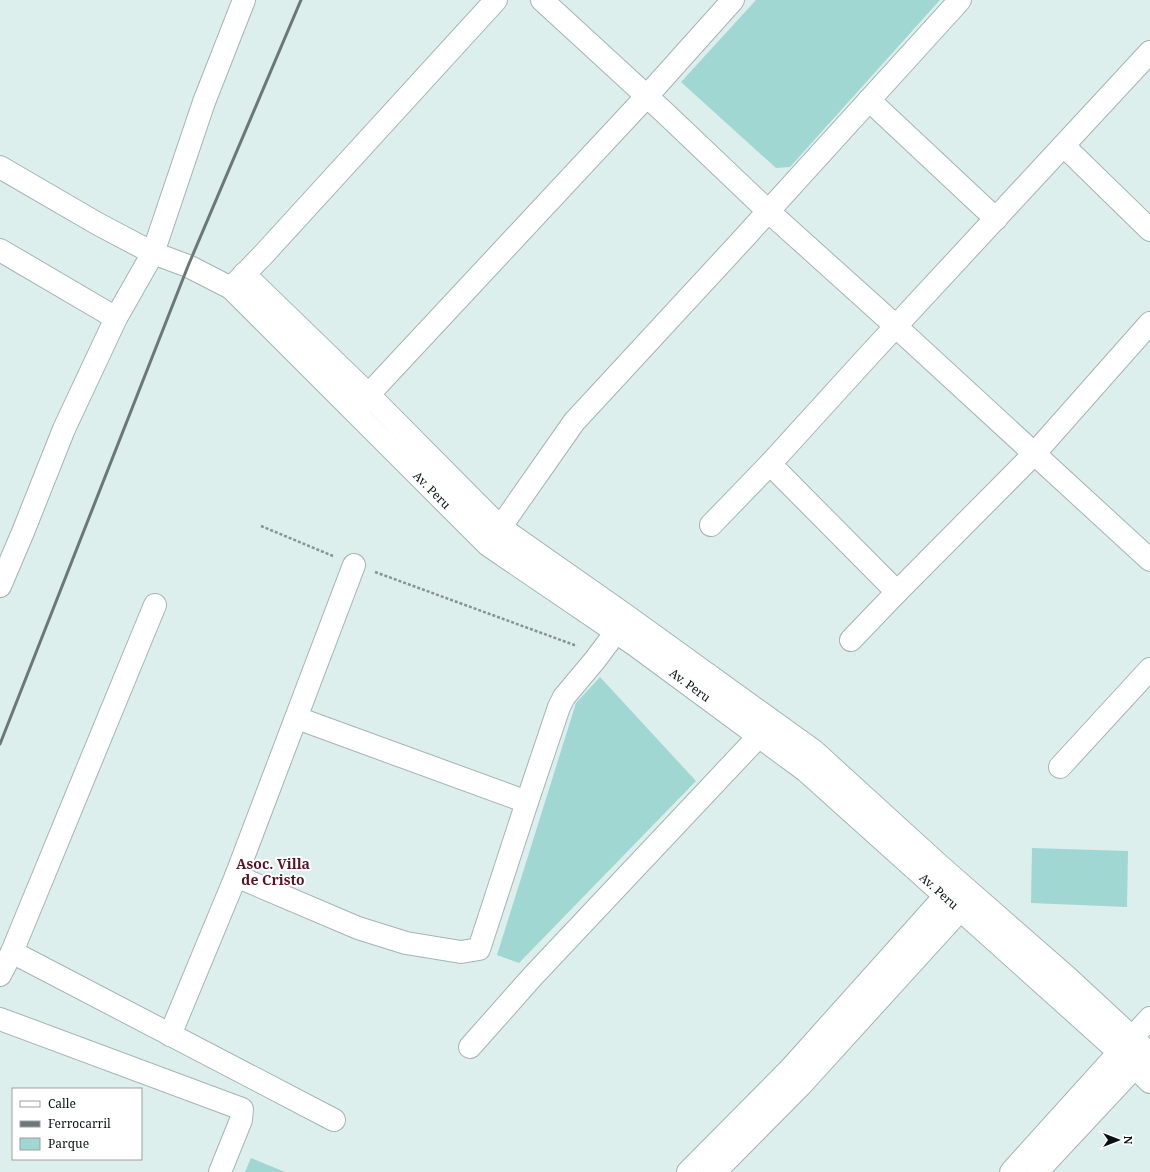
<svg xmlns="http://www.w3.org/2000/svg" width="1150" height="1172" viewBox="0 0 1150 1172" font-family="'Noto Serif',serif">
<rect width="100%" height="100%" fill="#dcefed"/>
<g fill="#a1d7d3">
<path d="M 756,0 L 940,0 L 790,167 L 776,168 L 681,82 Z"/>
<path d="M 600,677 L 696,781 L 519,963 L 497,955 L 576,703 Z"/>
<path d="M 1032,848 L 1128,851 L 1127,907 L 1031,903 Z"/>
<path d="M 251,1158 L 285,1172 L 245,1172 Z"/>
</g>
<g fill="none" stroke-linecap="round" stroke-linejoin="round">
<g stroke="#a3b4b3" stroke-width="24">
<g id="street">
<path d="M 542,0 L 665,113 L 768,211 L 878,310 L 1150,560"/>
<path d="M 869,100 L 996,219"/>
<path d="M 1064,146 L 1150,230"/>
<path d="M 153,253 L 188,266 L 231,288 L 263,255 L 496,0"/>
<path d="M 356,408 L 647,96 L 733,0"/>
<path d="M 770,464 L 897,592"/>
<path d="M 711,525 L 770,464 L 871,353 L 1150,52"/>
<path d="M 490,542 L 574,422 L 744,238 L 960,0"/>
<path d="M 0,586 L 23,532 L 64,429 L 116,318 L 153,253 L 204,102 L 244,0"/>
<path d="M 851,640 L 897,592 L 1035,453 L 1150,323"/>
<path d="M 297,718 L 527,802"/>
<path d="M 1060,767 L 1150,669"/>
<path d="M 236,876 L 358,928 L 406,943 L 461,952 L 479,949 L 527,802 L 559,707 L 564,697 L 595,660 L 616,632"/>
<path d="M 12,952 L 334,1120"/>
<path d="M 0,975 L 12,952 L 155,605"/>
<path d="M 0,1019 L 242,1109 L 241,1120 L 220,1172"/>
<path d="M 170,1035 L 236,876 L 354,565"/>
<path d="M 470,1047 L 533,976 L 759,736"/>
<path d="M 1011,1172 L 1150,1018"/>
<path d="M 1037,1172 L 1147,1054"/>
</g>
</g>
<g stroke="#a3b4b3" stroke-width="24">
<g id="secondary">
<path d="M 0,167 L 98,224 L 153,253"/>
<path d="M 0,250 L 116,318"/>
<path d="M 244,274 L 369,395 L 500,527 L 624,614 L 814,751 L 939,865 L 1067,977 L 1150,1054"/>
<path d="M 231,288 L 488,545 L 635,645 L 806,771 L 1120,1053 L 1150,1082"/>
<path d="M 688,1172 L 791,1068 L 945,896"/>
<path d="M 715,1172 L 801,1085 L 971,898"/>
</g>
</g>
<g stroke="#869492" stroke-width="2.5" stroke-dasharray="3 2" stroke-linecap="butt">
<path d="M 261,526 L 333,556"/>
<path d="M 375,572 L 577,646"/>
</g>
<use href="#street" stroke="#fff" stroke-width="22"/>
<use href="#secondary" stroke="#fff" stroke-width="22"/>
<path stroke="#6c7877" stroke-width="3" d="M 0,744 L 188,266 L 301,0"/>
</g>
<g text-anchor="middle" dominant-baseline="central" stroke-width="4" stroke-linejoin="round" paint-order="stroke">
<g font-size="12" fill="#0b1111" stroke="#fff">
<text transform="translate(432 490) rotate(45)">Av. Peru</text>
<text transform="translate(690 685) rotate(36)">Av. Peru</text>
<text transform="translate(939 891) rotate(42)">Av. Peru</text>
</g>
<g font-size="14" font-weight="bold" fill="#571324" stroke="#fff">
<text x="273" y="863">Asoc. Villa<tspan x="273" dy="16">de Cristo</tspan></text>
</g>
</g>
<rect x="12" y="1088" width="130" height="72" fill="#ffffff" stroke="#9da0a0"/>
<rect x="20" y="1101" width="20" height="6" fill="#ffffff" stroke="#9da0a0"/>
<text x="48" y="1108" font-size="12" fill="#0b1111">Calle</text>
<rect x="20" y="1121" width="20" height="6" fill="#6c7877" stroke="#9da0a0"/>
<text x="48" y="1128" font-size="12" fill="#0b1111">Ferrocarril</text>
<rect x="20" y="1138" width="20" height="12" fill="#a1d7d3" stroke="#9da0a0"/>
<text x="48" y="1148" font-size="12" fill="#0b1111">Parque</text>
<g transform="translate(1118 1140) rotate(90)" stroke="#ffffff" stroke-width="3" paint-order="stroke">
<path d="M0-3L7 15L0 10L-7 15Z" fill="#0b1111"/>
<text y="-6" font-size="11" font-weight="bold" text-anchor="middle" fill="#0b1111">N</text>
</g>
</svg>
